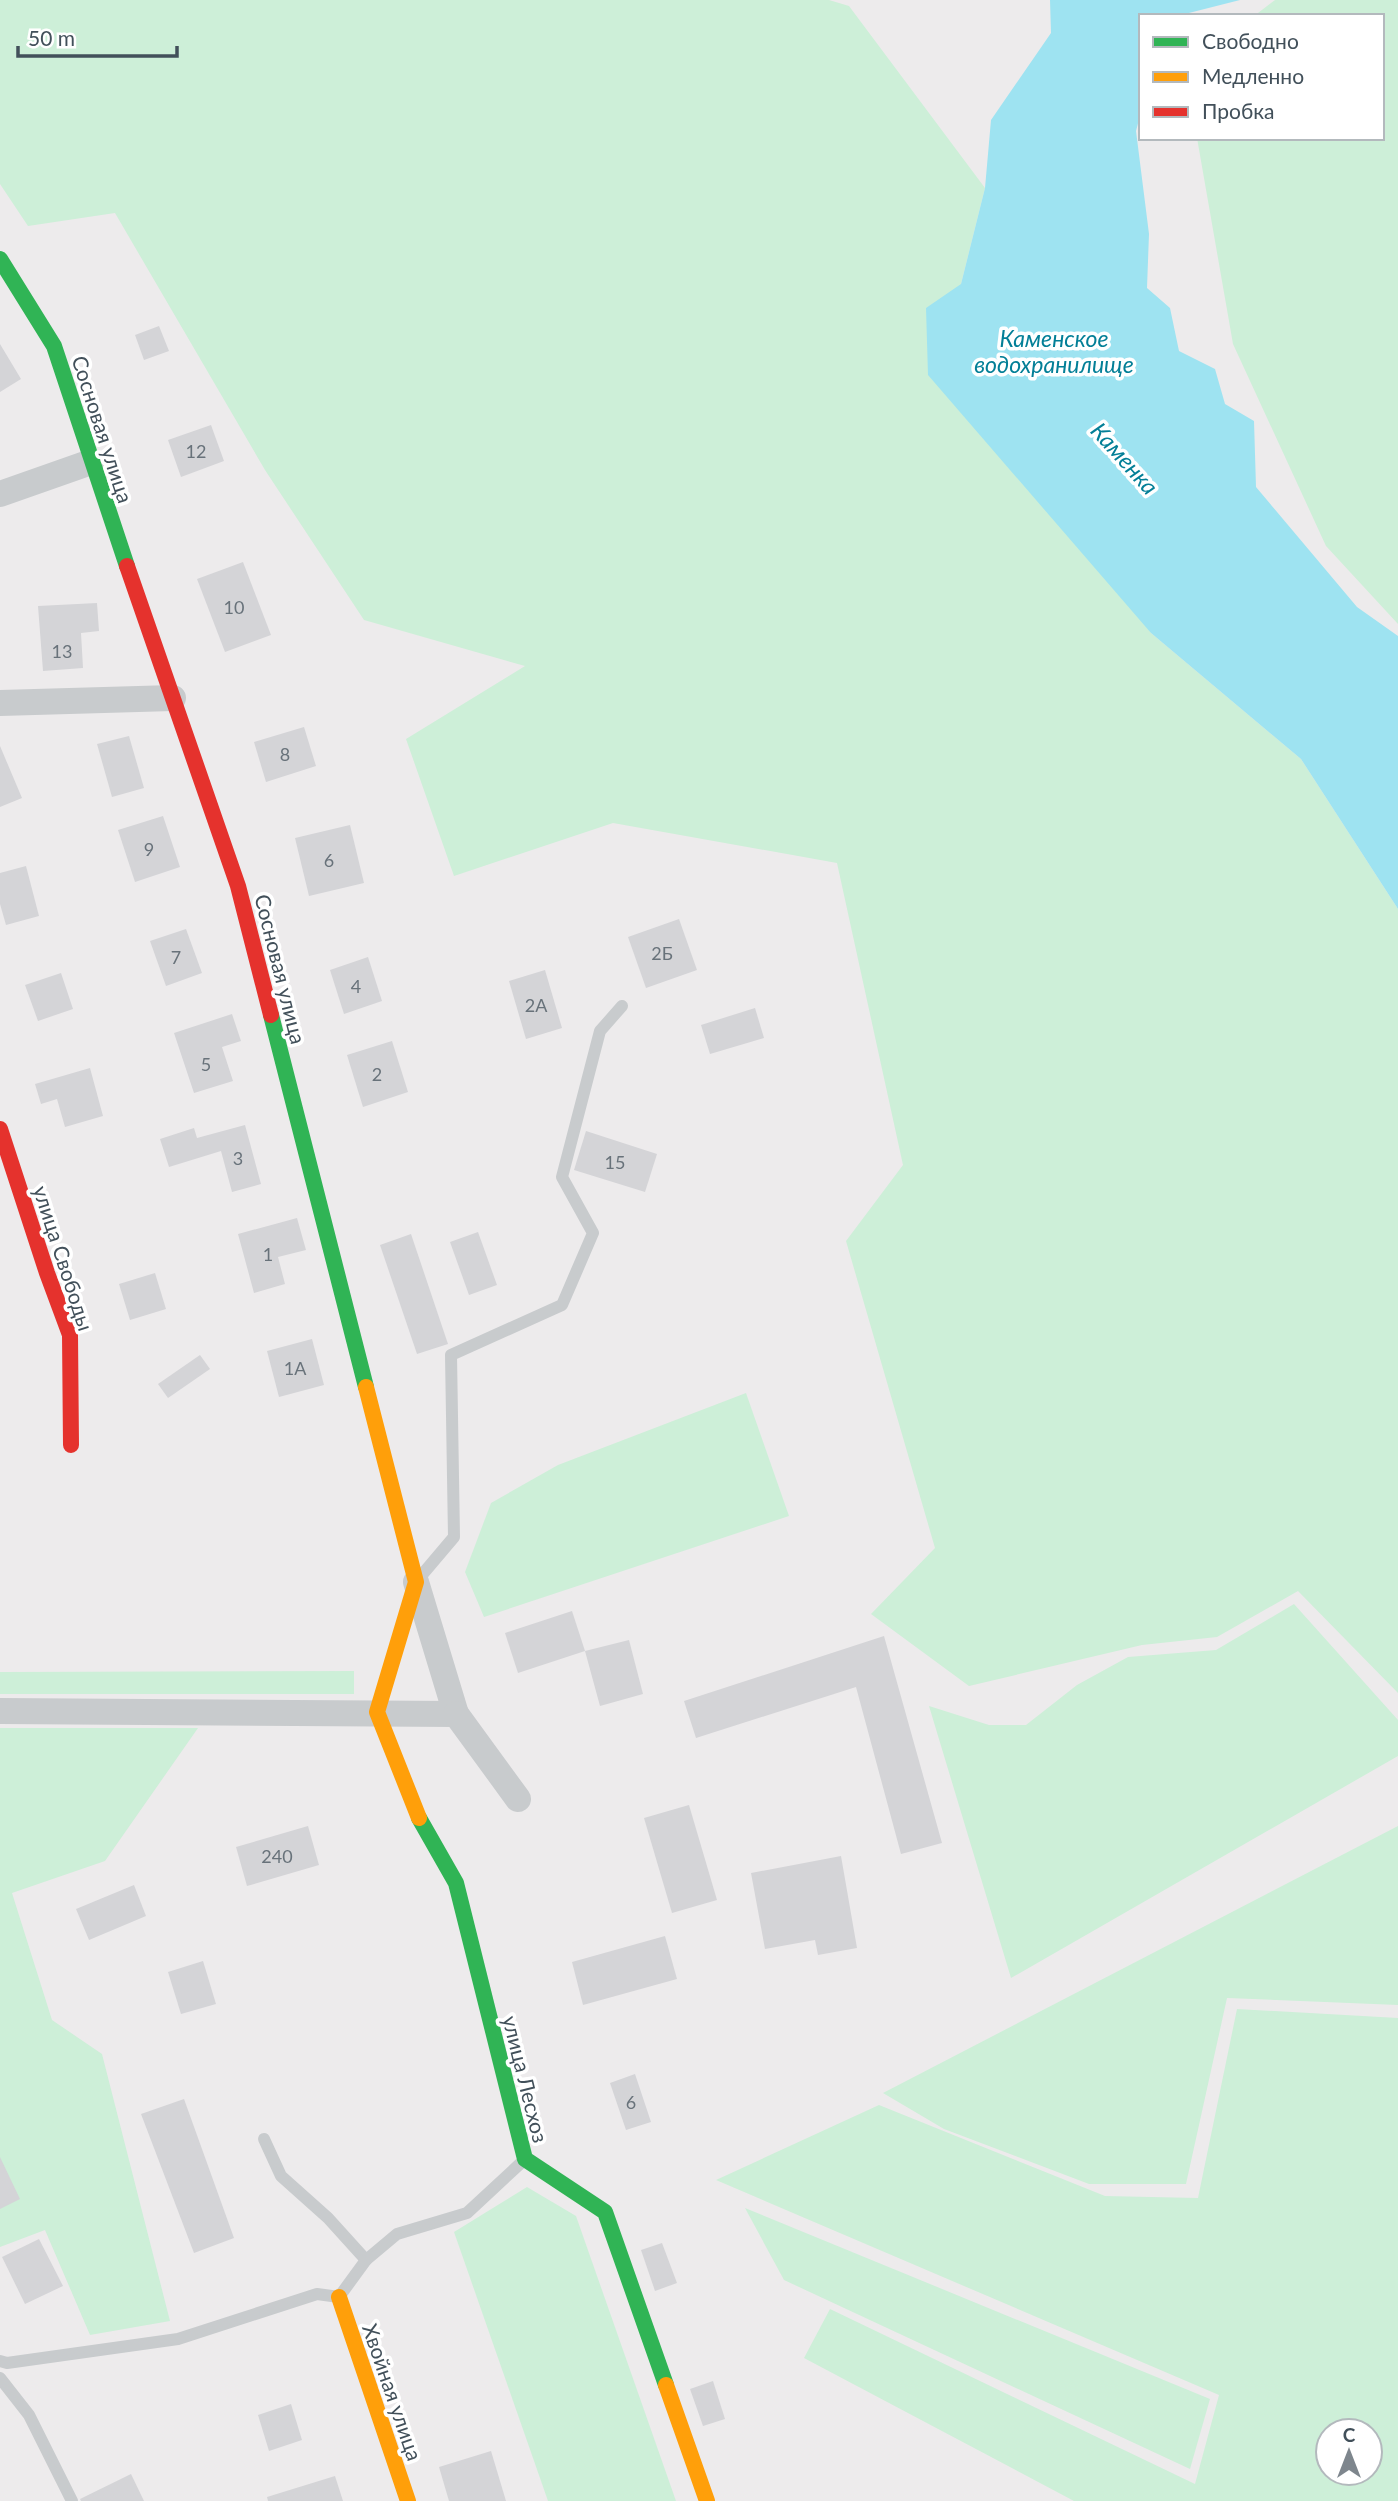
<svg xmlns="http://www.w3.org/2000/svg" width="1398" height="2501" viewBox="0 0 1398 2501" font-family="Lato,sans-serif">
<rect width="100%" height="100%" fill="#edebec"/>
<g fill="#cdefd8" fill-rule="evenodd">
<path d="M 0,0 L 829,0 L 849,6 L 985,188 L 961,284 L 1151,633 L 1301,759 L 1398,909 L 1398,1693 L 1298,1591 L 1217,1637 L 1142,1645 L 969,1686 L 871,1614 L 935,1548 L 846,1241 L 903,1165 L 837,863 L 613,823 L 454,876 L 406,739 L 525,666 L 364,620 L 265,470 L 115,213 L 28,226 L 0,184 Z"/>
<path d="M 1275,0 L 1398,0 L 1398,624 L 1326,546 L 1233,344 L 1197,138 L 1382,138 L 1382,16 L 1254,16 Z"/>
<path d="M 746,1393 L 789,1516 L 484,1617 L 465,1572 L 491,1503 L 558,1465 Z"/>
<path d="M 1294,1604 L 1398,1720 L 1398,1756 L 1011,1978 L 929,1706 L 989,1725 L 1026,1725 L 1077,1685 L 1128,1657 L 1216,1650 Z"/>
<path d="M 354,1671 L 354,1694 L 0,1694 L 0,1672 Z"/>
<path d="M 0,1728 L 198,1728 L 105,1861 L 12,1893 L 52,2020 L 102,2054 L 170,2321 L 90,2335 L 45,2230 L 0,2247 Z"/>
<path d="M 1398,1826 L 1398,2005 L 1227,1998 L 1186,2184 L 1089,2184 L 944,2129 L 883,2093 Z"/>
<path d="M 1237,2009 L 1398,2018 L 1398,2501 L 1074,2501 L 804,2358 L 830,2309 L 1195,2484 L 1219,2395 L 716,2180 L 879,2105 L 1105,2196 L 1198,2198 ZM 1328,2431 L 1370,2431 L 1370,2473 L 1328,2473 Z"/>
<path d="M 527,2187 L 576,2216 L 676,2501 L 548,2501 L 454,2232 Z"/>
<path d="M 745,2208 L 1210,2399 L 1190,2469 L 784,2280 Z"/>
</g>
<path fill="#9ee3f1" d="M 1050,0 L 1240,0 L 1177,16 L 1141,16 L 1141,112 L 1136,131 L 1149,234 L 1147,288 L 1170,308 L 1179,351 L 1215,369 L 1225,404 L 1254,421 L 1256,487 L 1357,607 L 1398,636 L 1398,909 L 1301,759 L 1151,633 L 928,375 L 926,308 L 961,284 L 985,188 L 991,120 L 1051,33 Z"/>
<g fill="#d4d4d7">
<path d="M 159,326 L 169,351 L 144,360 L 135,335 Z"/>
<path d="M 0,344 L 21,379 L 0,392 Z"/>
<path d="M 211,425 L 224,461 L 181,477 L 168,440 Z"/>
<path d="M 243,562 L 271,635 L 225,652 L 197,579 Z"/>
<path d="M 97,603 L 99,631 L 81,633 L 83,668 L 43,671 L 38,606 Z"/>
<path d="M 304,727 L 316,766 L 266,782 L 254,742 Z"/>
<path d="M 129,736 L 144,788 L 112,797 L 97,744 Z"/>
<path d="M 0,746 L 22,798 L 0,807 Z"/>
<path d="M 163,816 L 180,867 L 135,882 L 118,830 Z"/>
<path d="M 350,825 L 364,883 L 309,896 L 295,838 Z"/>
<path d="M 26,866 L 39,916 L 6,925 L 0,904 L 0,873 Z"/>
<path d="M 679,919 L 697,970 L 646,988 L 628,937 Z"/>
<path d="M 186,929 L 202,973 L 166,986 L 150,941 Z"/>
<path d="M 368,957 L 382,1001 L 344,1014 L 330,970 Z"/>
<path d="M 545,970 L 562,1028 L 526,1039 L 509,981 Z"/>
<path d="M 61,973 L 73,1009 L 38,1021 L 25,985 Z"/>
<path d="M 755,1008 L 764,1038 L 710,1054 L 701,1025 Z"/>
<path d="M 232,1014 L 241,1041 L 222,1047 L 233,1081 L 194,1093 L 174,1033 Z"/>
<path d="M 392,1041 L 408,1092 L 363,1107 L 347,1055 Z"/>
<path d="M 90,1068 L 103,1116 L 65,1127 L 57,1099 L 41,1104 L 35,1084 Z"/>
<path d="M 245,1125 L 261,1184 L 232,1192 L 221,1151 L 169,1167 L 160,1139 L 194,1128 L 197,1138 Z"/>
<path d="M 586,1131 L 657,1154 L 645,1192 L 574,1170 Z"/>
<path d="M 297,1218 L 306,1250 L 278,1257 L 285,1284 L 254,1293 L 238,1234 Z"/>
<path d="M 478,1232 L 497,1285 L 469,1295 L 450,1242 Z"/>
<path d="M 411,1234 L 448,1344 L 417,1354 L 380,1245 Z"/>
<path d="M 155,1273 L 166,1309 L 130,1320 L 119,1284 Z"/>
<path d="M 312,1339 L 324,1385 L 279,1397 L 267,1351 Z"/>
<path d="M 200,1355 L 210,1369 L 168,1398 L 158,1384 Z"/>
<path d="M 572,1611 L 585,1651 L 518,1673 L 505,1633 Z"/>
<path d="M 884,1636 L 942,1843 L 901,1854 L 856,1687 L 696,1738 L 684,1701 Z"/>
<path d="M 629,1640 L 643,1694 L 600,1706 L 585,1651 Z"/>
<path d="M 689,1805 L 717,1900 L 672,1913 L 644,1818 Z"/>
<path d="M 308,1826 L 319,1865 L 247,1886 L 236,1847 Z"/>
<path d="M 841,1856 L 857,1948 L 818,1955 L 815,1940 L 765,1949 L 751,1873 Z"/>
<path d="M 134,1885 L 146,1916 L 89,1940 L 76,1909 Z"/>
<path d="M 665,1936 L 677,1979 L 583,2005 L 572,1962 Z"/>
<path d="M 203,1961 L 216,2004 L 181,2014 L 168,1972 Z"/>
<path d="M 635,2074 L 651,2122 L 626,2130 L 610,2083 Z"/>
<path d="M 184,2099 L 234,2238 L 194,2253 L 141,2114 Z"/>
<path d="M 0,2157 L 20,2199 L 0,2209 Z"/>
<path d="M 39,2239 L 63,2286 L 25,2304 L 2,2257 Z"/>
<path d="M 662,2243 L 677,2283 L 655,2291 L 641,2250 Z"/>
<path d="M 713,2381 L 725,2419 L 703,2426 L 690,2389 Z"/>
<path d="M 291,2404 L 302,2440 L 269,2451 L 258,2415 Z"/>
<path d="M 491,2451 L 506,2501 L 449,2501 L 439,2467 Z"/>
<path d="M 131,2474 L 144,2501 L 81,2501 L 80,2499 Z"/>
<path d="M 335,2476 L 343,2501 L 268,2501 L 267,2497 Z"/>
</g>
<g fill="none" stroke-linecap="round" stroke-linejoin="round">
<g stroke="#c8cbcd" stroke-width="12">
<path d="M 421,1576 L 454,1537 L 451,1355 L 562,1305 L 593,1233 L 562,1177 L 600,1031 L 622,1006"/>
<path d="M 264,2139 L 281,2176 L 328,2218 L 366,2260"/>
<path d="M 0,2361 L 7,2363 L 178,2339 L 317,2294 L 339,2297 L 366,2260 L 397,2234 L 467,2213 L 523,2161"/>
<path d="M 0,2378 L 29,2415 L 72,2501"/>
</g>
<g stroke="#c8cbcd" stroke-width="26">
<path d="M 0,494 L 91,462"/>
<path d="M 0,703 L 173,698"/>
<path d="M 0,1711 L 456,1714 L 416,1582"/>
<path d="M 456,1714 L 518,1799"/>
</g>
<g stroke="#30b455" stroke-width="16">
<path d="M 0,259 L 54,346 L 127,566"/>
<path d="M 271,1015 L 366,1387"/>
<path d="M 419,1818 L 456,1883 L 525,2159 L 605,2212 L 666,2385"/>
</g>
<g stroke="#ff9f0a" stroke-width="16">
<path d="M 366,1387 L 416,1582 L 377,1712 L 419,1818"/>
<path d="M 339,2297 L 408,2501"/>
<path d="M 666,2385 L 707,2501"/>
</g>
<g stroke="#e5322d" stroke-width="16">
<path d="M 127,566 L 238,886 L 271,1015"/>
<path d="M 0,1129 L 47,1273 L 70,1335 L 71,1445"/>
</g>
</g>
<g text-anchor="middle" dominant-baseline="central" stroke-width="7" stroke-linejoin="round" paint-order="stroke">
<g font-size="18" fill="#68727a">
<text x="196" y="451">12</text>
<text x="234" y="607">10</text>
<text x="62" y="651">13</text>
<text x="285" y="754">8</text>
<text x="149" y="849">9</text>
<text x="329" y="860">6</text>
<text x="662" y="953">2Б</text>
<text x="176" y="957">7</text>
<text x="356" y="986">4</text>
<text x="536" y="1005">2А</text>
<text x="206" y="1064">5</text>
<text x="377" y="1074">2</text>
<text x="238" y="1158">3</text>
<text x="615" y="1162">15</text>
<text x="268" y="1254">1</text>
<text x="295" y="1368">1А</text>
<text x="277" y="1856">240</text>
<text x="631" y="2102">6</text>
</g>
<g font-size="21" fill="#42505a" stroke="#fff">
<text transform="translate(103 429) rotate(72)">Сосновая улица</text>
<text transform="translate(281 969) rotate(76)">Сосновая улица</text>
<text transform="translate(64 1258) rotate(72)">улица Свободы</text>
<text transform="translate(526 2079) rotate(76)">улица Лесхоз</text>
<text transform="translate(393 2392) rotate(71)">Хвойная улица</text>
</g>
<g font-size="23" font-style="italic" fill="#037f97" stroke="#fff">
<text x="1054" y="338">Каменское<tspan x="1054" dy="26">водохранилище</tspan></text>
<text transform="translate(1125 458) rotate(48)">Каменка</text>
</g>
</g>
<rect x="1139" y="14" width="245" height="126" fill="#ffffff" stroke="#b3b9bd" stroke-width="2"/>
<rect x="1153" y="37" width="35" height="10" fill="#30b455" stroke="#b3b9bd" stroke-width="2"/>
<text x="1202" y="49" font-size="21" fill="#42505a">Свободно</text>
<rect x="1153" y="72" width="35" height="10" fill="#ff9f0a" stroke="#b3b9bd" stroke-width="2"/>
<text x="1202" y="84" font-size="21" fill="#42505a">Медленно</text>
<rect x="1153" y="107" width="35" height="10" fill="#e5322d" stroke="#b3b9bd" stroke-width="2"/>
<text x="1202" y="119" font-size="21" fill="#42505a">Пробка</text>
<g transform="translate(1349 2452)"><circle r="33" fill="#ffffff" stroke="#b3b9bd" stroke-width="2"/>
<path d="M0-5L12 26L0 18L-12 26Z" fill="#7e868d"/>
<text y="-10" font-size="19" font-weight="bold" text-anchor="middle" fill="#42505a">С</text>
</g>
<path d="M18 46v10h159v-10" fill="none" stroke="#42505a" stroke-width="3.5"/>
<text x="28" y="46" font-size="21" fill="#42505a" stroke="#ffffff" stroke-width="5" paint-order="stroke">50 m</text>
</svg>
